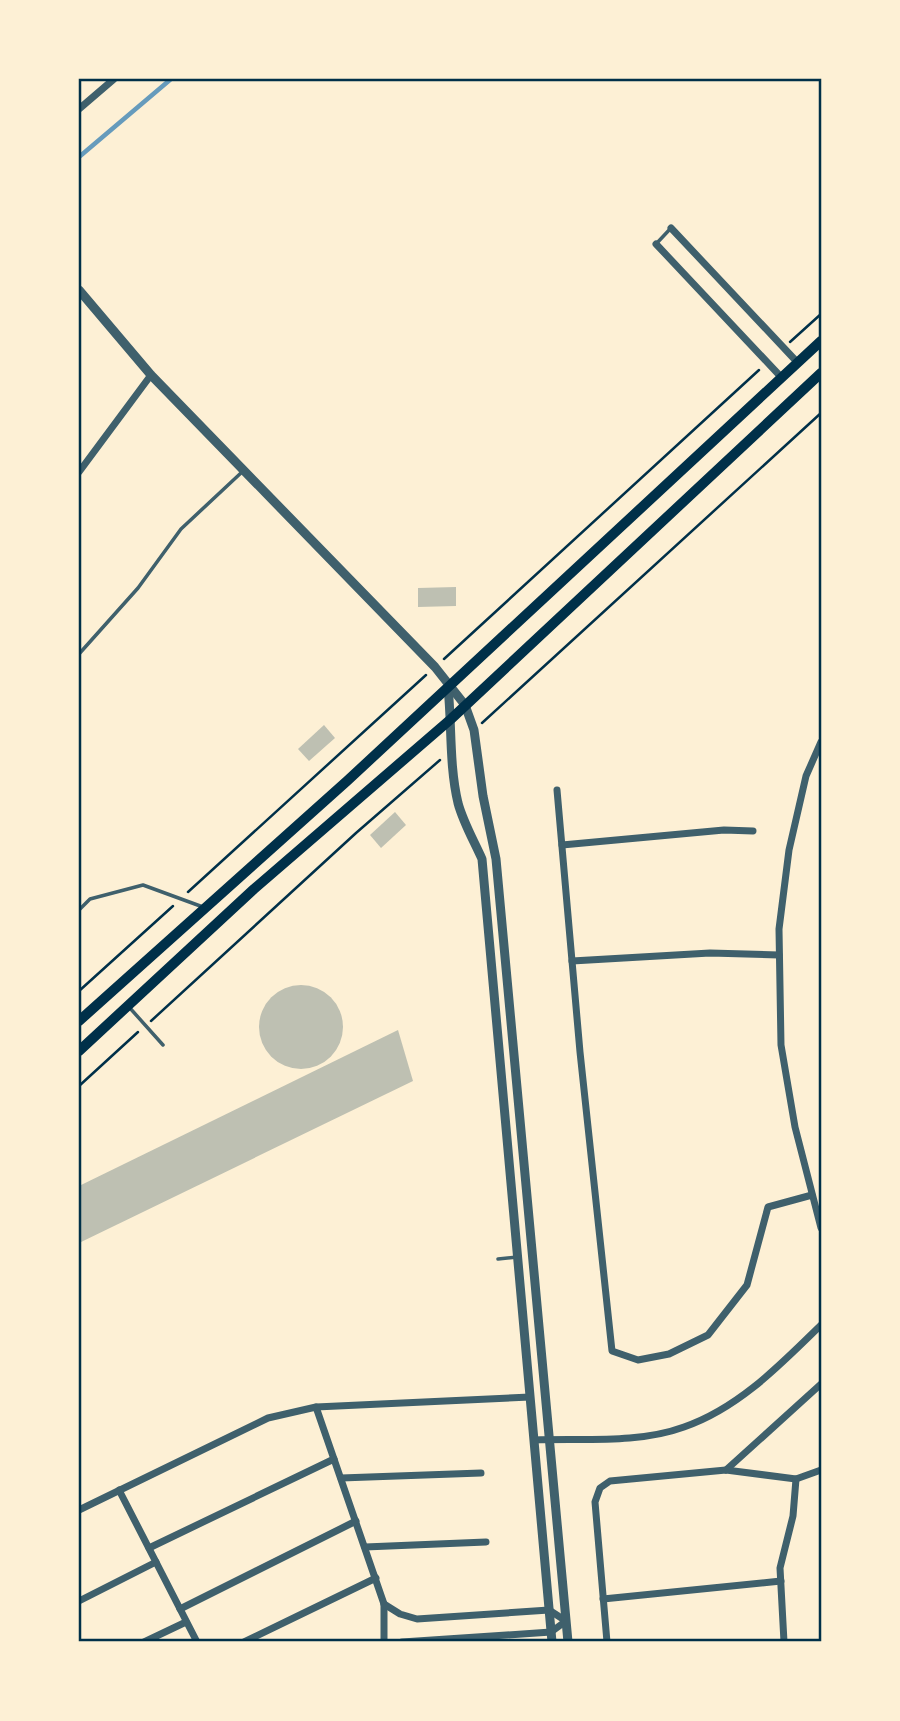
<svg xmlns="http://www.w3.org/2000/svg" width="900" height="1721" viewBox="0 0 900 1721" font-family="'Exo 2',sans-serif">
<rect width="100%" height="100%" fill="#fdf0d5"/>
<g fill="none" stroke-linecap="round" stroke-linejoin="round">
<path stroke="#669bbc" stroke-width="4.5" d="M 79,157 L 171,79"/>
</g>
<g fill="#bec0b2">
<path d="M 456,587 L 456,606 L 418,607 L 418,588 Z"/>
<path d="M 324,725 L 335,738 L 309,761 L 298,749 Z"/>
<path d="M 395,812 L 406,825 L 381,848 L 370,835 Z"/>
<circle cx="301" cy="1027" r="42"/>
<path d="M 398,1030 L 413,1081 L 79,1243 L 79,1186 Z"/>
</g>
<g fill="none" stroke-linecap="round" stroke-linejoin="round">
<g stroke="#003049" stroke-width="2.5">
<path d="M 790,342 L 821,314"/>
<path d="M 444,659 L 759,370"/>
<path d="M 482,723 L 821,413"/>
<path d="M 188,892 L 426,675"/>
<path d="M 79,991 L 173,906"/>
<path d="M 151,1021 L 356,833 L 440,760"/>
<path d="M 79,1086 L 138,1032"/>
</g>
<g stroke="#3f606c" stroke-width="3.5">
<path d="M 656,244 L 671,228"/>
<path d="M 79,654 L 138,588 L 181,529 L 242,472"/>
<path d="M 79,910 L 90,899 L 143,885 L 203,907"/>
<path d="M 129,1007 L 163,1045"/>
<path d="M 498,1259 L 517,1257"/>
</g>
<g stroke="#3f606c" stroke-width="7">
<path d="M 79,109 L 114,79"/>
<path d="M 671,228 L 798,363"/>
<path d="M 656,244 L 782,378"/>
<path d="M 79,472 L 151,375"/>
<path d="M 821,742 L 806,776 L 789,850 L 779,929 L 781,1045 L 795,1127 L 821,1228"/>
<path d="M 557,790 L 580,1052 L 612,1351 L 638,1360 L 669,1354 L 708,1335 L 747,1285 L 768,1207 L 812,1195"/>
<path d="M 562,845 L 724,830 L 753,831"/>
<path d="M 572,961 L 710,953 L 779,955"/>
<path d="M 316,1407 L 384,1604 L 384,1642"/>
<path d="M 534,1440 C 582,1438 638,1444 684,1427 C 739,1408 781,1364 821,1325"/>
<path d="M 726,1470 L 821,1384"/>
<path d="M 341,1478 L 481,1473"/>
<path d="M 119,1490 L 197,1642"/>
<path d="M 79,1510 L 268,1418 L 316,1407 L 530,1397"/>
<path d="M 365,1547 L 486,1542"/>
<path d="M 149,1548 L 334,1459"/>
<path d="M 603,1599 L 781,1581"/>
<path d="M 79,1601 L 156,1562"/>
<path d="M 384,1604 L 400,1614 L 417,1619 L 549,1610 L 566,1621 L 551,1632 L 402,1642"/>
<path d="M 180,1609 L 356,1521"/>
<path d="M 144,1642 L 186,1622"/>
<path d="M 244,1642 L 376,1578"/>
<path d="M 607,1642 L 595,1502 L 600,1488 L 610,1481 L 726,1470 L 796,1479 L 821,1470"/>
<path d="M 784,1642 L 780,1568 L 793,1516 L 796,1479"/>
</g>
<g stroke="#3f606c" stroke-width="9">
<path d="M 79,290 L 151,375 L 435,667 L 465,705 L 474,730 L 483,796 L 496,859 L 568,1642"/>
<path d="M 448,687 C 452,725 449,765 458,803 C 463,822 474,841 482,859 L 552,1642"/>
</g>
<g stroke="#003049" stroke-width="10">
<path d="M 79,1021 L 347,781 L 821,341"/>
<path d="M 79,1051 L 254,889 L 451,719 L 821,373"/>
</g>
</g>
<rect width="900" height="1721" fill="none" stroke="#fdf0d5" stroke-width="161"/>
<rect x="80" y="80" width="740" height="1560" fill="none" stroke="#003049" stroke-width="2.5"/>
</svg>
